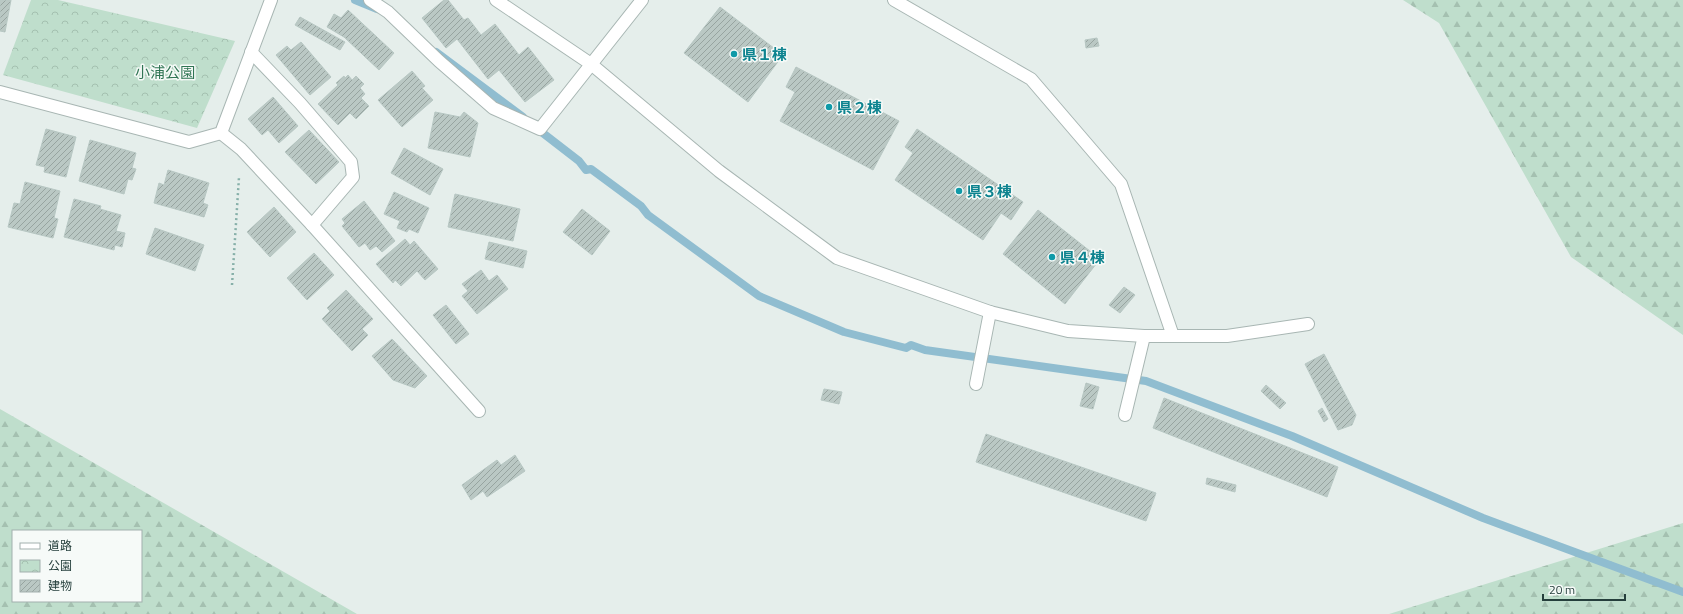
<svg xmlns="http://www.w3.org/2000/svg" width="1683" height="614" viewBox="0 0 1683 614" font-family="'Titillium Web','Noto Sans JP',sans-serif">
<defs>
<pattern id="forest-firs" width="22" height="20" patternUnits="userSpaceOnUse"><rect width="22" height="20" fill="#bfdecc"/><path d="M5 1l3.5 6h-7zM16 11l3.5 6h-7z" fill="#a4c0b0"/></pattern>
<pattern id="park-crowns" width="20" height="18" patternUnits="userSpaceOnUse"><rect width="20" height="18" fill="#bfdecc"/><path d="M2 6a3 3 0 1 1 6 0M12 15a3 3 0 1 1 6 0" fill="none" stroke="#a4c0b0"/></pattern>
<pattern id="building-hatch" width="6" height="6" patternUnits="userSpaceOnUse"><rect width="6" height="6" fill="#bac8c4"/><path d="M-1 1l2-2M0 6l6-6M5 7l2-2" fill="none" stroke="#97a4a0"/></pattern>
</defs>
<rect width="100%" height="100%" fill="#e5eeeb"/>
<g fill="url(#forest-firs)" fill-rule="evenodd">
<path d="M 1403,0 L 1683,0 L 1683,335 L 1571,257 L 1439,23 Z"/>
<path d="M 0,409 L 357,614 L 0,614 ZM 13,531 L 141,531 L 141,601 L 13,601 Z"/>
<path d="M 1683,523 L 1683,614 L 1389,614 Z"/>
</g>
<path fill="url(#park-crowns)" d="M 31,0 L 58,0 L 235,41 L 197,128 L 3,75 Z"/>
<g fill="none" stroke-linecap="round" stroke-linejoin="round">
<g stroke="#90bdd0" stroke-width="8">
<path d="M 355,0 L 377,9"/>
<path d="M 436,52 L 523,117"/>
<path d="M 535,127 L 579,161 L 586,170 L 591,169 L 641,206 L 648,215 L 759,296 L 844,332 L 906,348 L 911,345 L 925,350 L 1146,381 L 1292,436 L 1483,518 L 1683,592"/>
</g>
</g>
<g fill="url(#building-hatch)" stroke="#b7c7c3">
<path d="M 0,0 L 11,0 L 5,32 L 0,31 Z"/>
<path d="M 444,0 L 448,0 L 464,20 L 468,18 L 481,35 L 495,24 L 519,55 L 528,47 L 554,80 L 525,102 L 499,70 L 488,79 L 457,39 L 446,48 L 422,18 Z"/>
<path d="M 720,7 L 783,55 L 748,102 L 684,53 Z"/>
<path d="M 348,10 L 394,53 L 379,70 L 344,37 L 327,27 L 334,14 L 341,18 Z"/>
<path d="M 300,17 L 345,42 L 340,50 L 295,25 Z"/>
<path d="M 1097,38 L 1099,46 L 1086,48 L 1085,40 Z"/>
<path d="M 301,42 L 331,77 L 310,95 L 276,55 L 287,46 L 291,50 Z"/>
<path d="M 796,67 L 899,121 L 873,170 L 780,121 L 795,92 L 786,87 Z"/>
<path d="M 412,71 L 425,86 L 422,88 L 433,100 L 402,127 L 378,100 Z"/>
<path d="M 348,75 L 352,80 L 356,76 L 364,84 L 360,88 L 365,94 L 361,98 L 369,106 L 356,119 L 350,113 L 338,125 L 318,104 L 338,85 L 336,83 L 344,76 L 345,78 Z"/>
<path d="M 273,97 L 298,126 L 279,143 L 268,130 L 262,135 L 248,119 Z"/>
<path d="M 435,112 L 460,117 L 464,112 L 478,123 L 470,157 L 428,148 Z"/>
<path d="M 46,129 L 76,137 L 66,177 L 44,172 L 45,167 L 36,165 Z"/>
<path d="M 917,129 L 1023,202 L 1011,220 L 1001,213 L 983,240 L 895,180 L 913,153 L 905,147 Z"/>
<path d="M 309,130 L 339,162 L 316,184 L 285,152 Z"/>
<path d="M 90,140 L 136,153 L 132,168 L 136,169 L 132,180 L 128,179 L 124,194 L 79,181 Z"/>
<path d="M 404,148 L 443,169 L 430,195 L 391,173 Z"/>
<path d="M 168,170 L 209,183 L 203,203 L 208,205 L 204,217 L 154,203 L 159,183 L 164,185 Z"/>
<path d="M 25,182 L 60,191 L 54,218 L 58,219 L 53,238 L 8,227 L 14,203 L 20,204 Z"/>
<path d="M 394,192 L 429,208 L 418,233 L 409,229 L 407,232 L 397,228 L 400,221 L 384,214 Z"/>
<path d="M 455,194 L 520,209 L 513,241 L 448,227 Z"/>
<path d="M 74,199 L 101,206 L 100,209 L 121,215 L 116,231 L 125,233 L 122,247 L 115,245 L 114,250 L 64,237 Z"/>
<path d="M 364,201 L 395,241 L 382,252 L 376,246 L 370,250 L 365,243 L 359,247 L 342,226 L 345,223 L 342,219 Z"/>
<path d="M 274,207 L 296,232 L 270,257 L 247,232 Z"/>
<path d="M 582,209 L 610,231 L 592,255 L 563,232 Z"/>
<path d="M 1038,210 L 1100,259 L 1065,304 L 1003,254 Z"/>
<path d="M 155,228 L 204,245 L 195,271 L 146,254 Z"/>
<path d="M 405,239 L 410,245 L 414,241 L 438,269 L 425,280 L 417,271 L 401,286 L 395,280 L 393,283 L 376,264 Z"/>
<path d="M 489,242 L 527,251 L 523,268 L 485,259 Z"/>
<path d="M 314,253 L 334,275 L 307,300 L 287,278 Z"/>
<path d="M 481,270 L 489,281 L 497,275 L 508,289 L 477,314 L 462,296 L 468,291 L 462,284 Z"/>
<path d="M 1124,287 L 1135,295 L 1120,313 L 1109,305 Z"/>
<path d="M 346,290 L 373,319 L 362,329 L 368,335 L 352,351 L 322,319 L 330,311 L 327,308 Z"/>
<path d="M 446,305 L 469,334 L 456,344 L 433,315 Z"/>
<path d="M 392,339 L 427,376 L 415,388 L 393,380 L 372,356 Z"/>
<path d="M 1324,354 L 1356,415 L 1352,425 L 1338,430 L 1305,364 Z"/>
<path d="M 1086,383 L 1099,387 L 1093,409 L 1080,406 Z"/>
<path d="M 1266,385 L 1286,403 L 1280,409 L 1261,391 Z"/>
<path d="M 824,389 L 842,392 L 839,404 L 821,400 Z"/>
<path d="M 1164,398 L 1338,467 L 1327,497 L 1153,428 Z"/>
<path d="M 1322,408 L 1328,419 L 1324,422 L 1318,411 Z"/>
<path d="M 986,434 L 1156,493 L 1146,521 L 976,462 Z"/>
<path d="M 515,455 L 525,471 L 487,497 L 483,491 L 471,500 L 462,485 L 497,460 L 501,465 Z"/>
<path d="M 1207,478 L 1236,485 L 1235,492 L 1206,484 Z"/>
</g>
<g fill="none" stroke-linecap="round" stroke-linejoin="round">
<g stroke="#a8b6b3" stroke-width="14">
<g id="lane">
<path d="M 976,384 L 990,312"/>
<path d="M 1125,415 L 1144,336"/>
</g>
</g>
<g stroke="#a8b6b3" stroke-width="14">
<g id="street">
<path d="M 370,0 L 388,12 L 439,61 L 493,108 L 540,129 L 642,0"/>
<path d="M 496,0 L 591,64 L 719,171 L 837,258 L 990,312 L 1068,331 L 1144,336 L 1227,336 L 1308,324"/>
<path d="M 894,0 L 1031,79 L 1121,184 L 1173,336"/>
<path d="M 251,52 L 300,103 L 351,162 L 353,177 L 312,225"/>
<path d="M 0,92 L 189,142 L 221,133 L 271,0"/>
<path d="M 221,133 L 241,149 L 312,225 L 479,411"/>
</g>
</g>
<path stroke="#87b0a9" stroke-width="2.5" stroke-dasharray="2 3" stroke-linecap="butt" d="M 232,285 L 239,177"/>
<use href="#lane" stroke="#fff" stroke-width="12"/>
<use href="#street" stroke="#fff" stroke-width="12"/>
</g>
<g fill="#0f9aa8" stroke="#f6faf8" stroke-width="1.5">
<circle cx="734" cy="54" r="4"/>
<circle cx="829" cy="107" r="4"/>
<circle cx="959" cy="191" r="4"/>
<circle cx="1052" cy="257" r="4"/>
</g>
<g text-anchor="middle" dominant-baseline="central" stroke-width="3" stroke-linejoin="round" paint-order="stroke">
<g font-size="15" font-weight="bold" fill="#0d838f" stroke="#f6faf8" text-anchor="start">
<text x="742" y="54">県１棟</text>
<text x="837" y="107">県２棟</text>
<text x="967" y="191">県３棟</text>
<text x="1060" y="257">県４棟</text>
</g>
<g font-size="15" fill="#307554" stroke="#f6faf8">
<text x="165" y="72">小浦公園</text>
</g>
</g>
<rect x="12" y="530" width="130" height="72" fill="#f6faf8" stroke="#a2afad"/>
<rect x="20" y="543" width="20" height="6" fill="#ffffff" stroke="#a2afad"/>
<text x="48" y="550" font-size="12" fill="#253f3c">道路</text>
<rect x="20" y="560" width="20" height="12" fill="url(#park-crowns)" stroke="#a2afad"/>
<text x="48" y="570" font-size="12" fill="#253f3c">公園</text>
<rect x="20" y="580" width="20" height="12" fill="url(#building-hatch)" stroke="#a2afad"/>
<text x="48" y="590" font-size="12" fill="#253f3c">建物</text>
<path d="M1543 594v6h82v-6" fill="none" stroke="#253f3c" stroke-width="2"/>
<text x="1549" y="594" font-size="12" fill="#253f3c" stroke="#f6faf8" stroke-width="3" paint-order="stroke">20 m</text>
</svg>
